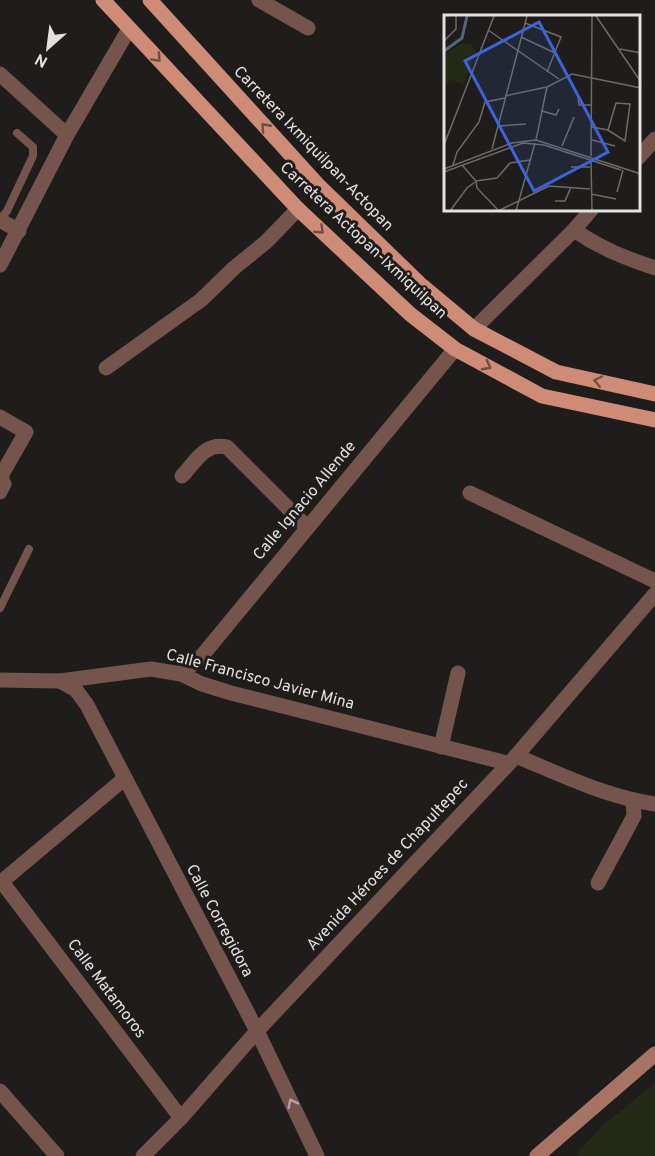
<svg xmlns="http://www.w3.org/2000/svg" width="655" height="1156" viewBox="0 0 655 1156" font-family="Overpass,sans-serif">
<rect width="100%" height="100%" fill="#1e1d1b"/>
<path fill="#242a15" d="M 655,1083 L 655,1156 L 575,1156 L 603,1125 Z"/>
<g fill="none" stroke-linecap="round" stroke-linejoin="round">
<g stroke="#75554b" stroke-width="8">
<path d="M 0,220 L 7,211 L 33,156 L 33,147 L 17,133"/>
<path d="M 0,608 L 29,549"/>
</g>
<g stroke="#75554b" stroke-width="15">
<path d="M 259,0 L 308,28"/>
<path d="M 0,74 L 67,135"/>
<path d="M 638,158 L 655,139"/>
<path d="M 0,220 L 19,231"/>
<path d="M 574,230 C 600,248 625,258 655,268"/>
<path d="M 474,329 L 574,230 L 591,210"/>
<path d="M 106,368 L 201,300 L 234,268 L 266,242 L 298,209"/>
<path d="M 0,417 L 26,432 L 2,474 L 2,480 L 4,484 L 0,492"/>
<path d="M 182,476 C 196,461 205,442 227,447 L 307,527"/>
<path d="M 470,493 L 655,581"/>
<path d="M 181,674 L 201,657 L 455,349"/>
<path d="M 0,680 L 60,681 L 151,669 L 181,674 L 202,684 L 231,693 L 507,763"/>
<path d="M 60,681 L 76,690 L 87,705 L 257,1031 L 317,1156"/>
<path d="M 441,747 L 458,673"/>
<path d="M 516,756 C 562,775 606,797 655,804"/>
<path d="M 2,882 L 181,1118"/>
<path d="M 0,883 L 124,779"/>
<path d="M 598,883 L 634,816 L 633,801"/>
<path d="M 0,1091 L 57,1156"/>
<path d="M 143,1156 L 181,1118 L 257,1031 L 516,756 L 655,594"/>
</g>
<path stroke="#75554b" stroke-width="15" d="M 0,265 L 67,135 L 129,29"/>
<path stroke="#a77464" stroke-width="15" d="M 537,1156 L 655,1054"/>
<g stroke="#ce8c77" stroke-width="15">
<path d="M 103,0 L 298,209 L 410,314 L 455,349 L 542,396 L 655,420"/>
<path d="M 150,0 L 319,186 L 420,284 L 474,329 L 556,372 L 655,394"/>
</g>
</g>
<defs><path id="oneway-chevron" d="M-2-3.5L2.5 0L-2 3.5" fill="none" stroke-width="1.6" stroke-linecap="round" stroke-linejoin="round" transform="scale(1.5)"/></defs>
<g stroke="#6d4f44">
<use href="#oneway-chevron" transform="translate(157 58) rotate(47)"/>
<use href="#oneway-chevron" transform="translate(265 127) rotate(-132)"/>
<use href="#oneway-chevron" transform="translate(320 230) rotate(43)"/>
<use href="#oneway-chevron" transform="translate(487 366) rotate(28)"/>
<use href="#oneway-chevron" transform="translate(598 381) rotate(-168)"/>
</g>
<use stroke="#b1a29c" href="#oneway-chevron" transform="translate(292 1103) rotate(-116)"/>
<g text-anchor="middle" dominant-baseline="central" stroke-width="6" stroke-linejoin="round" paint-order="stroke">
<g font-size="16" fill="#e2e1df" stroke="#1e1d1b">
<text transform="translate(313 149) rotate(46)">Carretera Ixmiquilpan-Actopan</text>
<text transform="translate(363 241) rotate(43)">Carretera Actopan-Ixmiquilpan</text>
<text transform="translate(305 501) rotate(-50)">Calle Ignacio Allende</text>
<text transform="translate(260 680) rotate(15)">Calle Francisco Javier Mina</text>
<text transform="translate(388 865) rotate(-47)">Avenida Héroes de Chapultepec</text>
<text transform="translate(219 921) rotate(62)">Calle Corregidora</text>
<text transform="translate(106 989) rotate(53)">Calle Matamoros</text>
</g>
</g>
<g transform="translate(444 15)">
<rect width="196" height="196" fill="#1e1d1b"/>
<path d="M 19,28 L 27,29 L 32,37 L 20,70 L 7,64 L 0,71 L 0,39 Z" fill="#242a15"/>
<path fill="none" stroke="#52657a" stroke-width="3" d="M 0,36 L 18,23 L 23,1"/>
<path fill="none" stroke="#6c6b69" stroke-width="1.5" d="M 152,1 L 197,67M 81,8 L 117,22 L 103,57M 44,15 L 115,64M 77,22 L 111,38M 0,26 L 12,14 L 12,1M 176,34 L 197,38M 134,79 L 135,90 L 148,90M 61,81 L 103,72 L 128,59 L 197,73M 98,96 L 112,100 L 115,94M 55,111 L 82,109M 148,112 L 164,115 L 181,126 L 186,89 L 172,88 L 164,115M 92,125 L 103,72M 148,125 L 171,131M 0,130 L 50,1M 118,131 L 130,102M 48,134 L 83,1M 147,141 L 148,1M 147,145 L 148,196M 9,150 L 13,137 L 35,107 L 41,87 L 61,83M 18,150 L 32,166 L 33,173 L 55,196M 127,152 L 146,152M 0,154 L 68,128 L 92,125 L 197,159M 0,157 L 79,128 L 100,130 L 177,155M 32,166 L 53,163 L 66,148 L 86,145M 173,177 L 179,155M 147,179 L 172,184M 111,186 L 121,186 L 127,172M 6,196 L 23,173 L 31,167M 54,196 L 105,171 L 146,174M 72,196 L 91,128"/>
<path fill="#3b64d9" fill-opacity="0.15" stroke="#3b64d9" stroke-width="3" d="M 95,7 L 164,137 L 90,176 L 21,46 Z"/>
<rect width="196" height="196" fill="none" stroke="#e2e1df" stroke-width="3"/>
</g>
<g transform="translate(48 48) rotate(208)" stroke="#1e1d1b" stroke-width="4.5" paint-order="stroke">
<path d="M0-4.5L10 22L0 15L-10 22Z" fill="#e2e1df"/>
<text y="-9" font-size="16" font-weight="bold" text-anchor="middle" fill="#e2e1df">N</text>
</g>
</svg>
